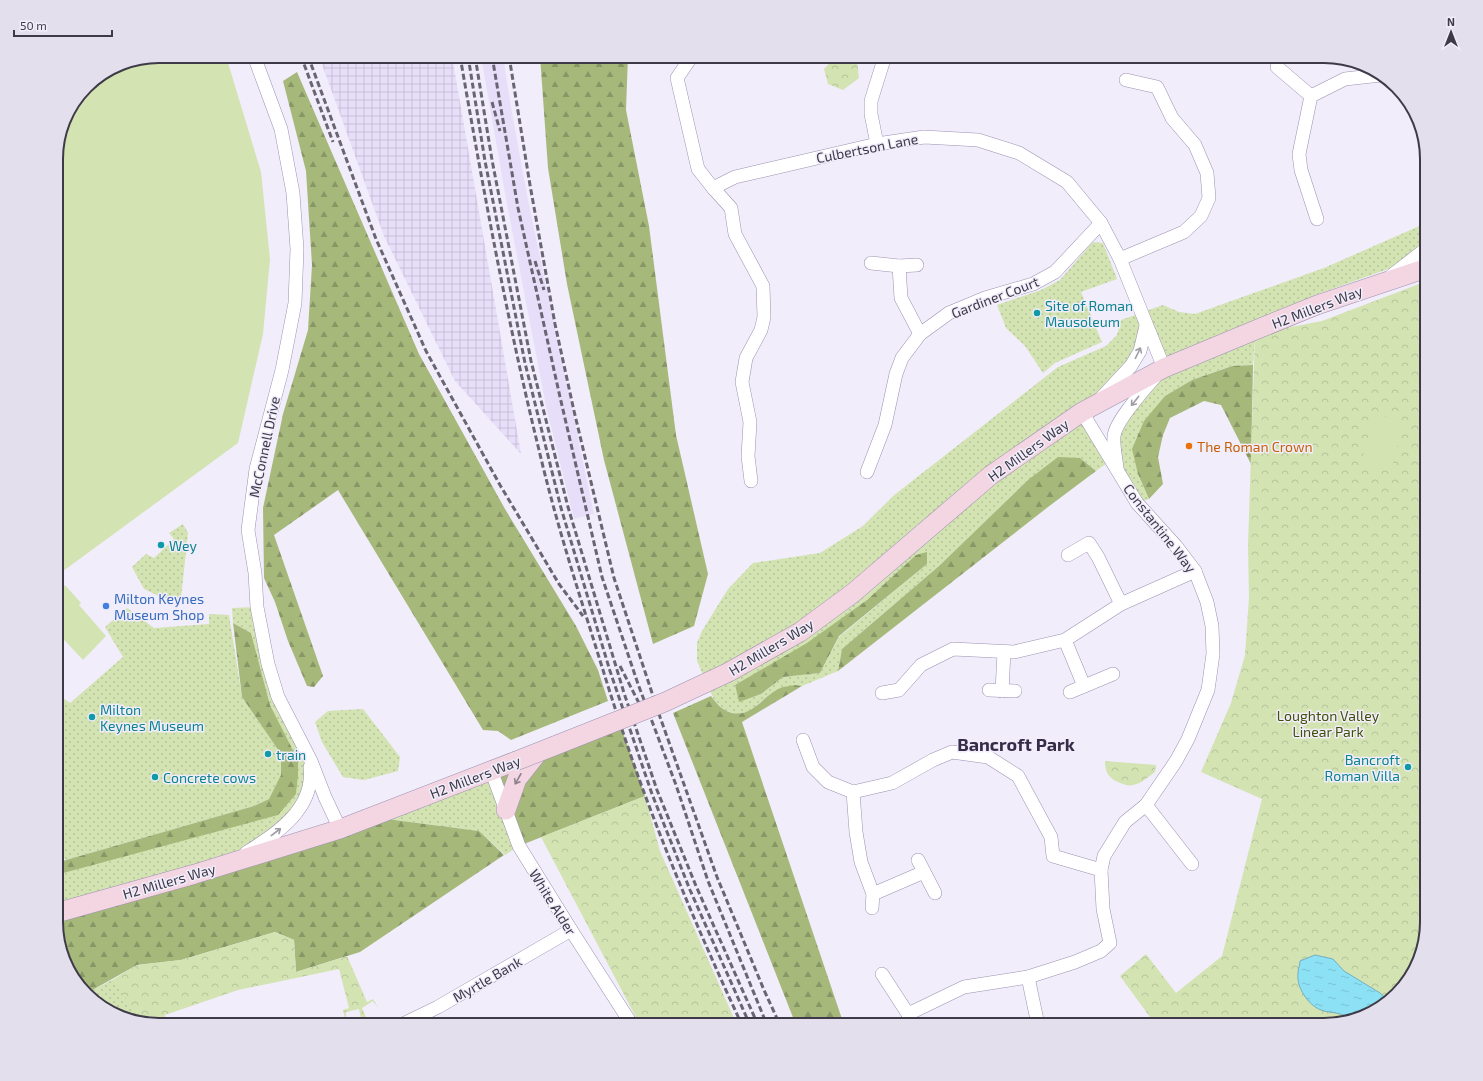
<svg xmlns="http://www.w3.org/2000/svg" width="1483" height="1081" viewBox="0 0 1483 1081" font-family="'Exo 2',sans-serif">
<defs>
<pattern id="industrial-grid" width="8" height="8" patternUnits="userSpaceOnUse"><rect width="8" height="8" fill="#e7dff9"/><path d="M0 4h8M4 0v8" fill="none" stroke="#c7c0d7"/></pattern>
<pattern id="grass-dots" width="8" height="8" patternUnits="userSpaceOnUse"><rect width="8" height="8" fill="#d3e3b2"/><path d="M2 2h.1M6 6h.1" fill="none" stroke="#b6c49b" stroke-width="1.8" stroke-linecap="round"/></pattern>
<pattern id="forest-firs" width="22" height="20" patternUnits="userSpaceOnUse"><rect width="22" height="20" fill="#a6b97b"/><path d="M5 1l3.5 6h-7zM16 11l3.5 6h-7z" fill="#899767"/></pattern>
<pattern id="park-crowns" width="20" height="18" patternUnits="userSpaceOnUse"><rect width="20" height="18" fill="#d3e3b2"/><path d="M2 6a3 3 0 1 1 6 0M12 15a3 3 0 1 1 6 0" fill="none" stroke="#b6c49b"/></pattern>
<pattern id="water-ripples" width="26" height="14" patternUnits="userSpaceOnUse"><rect width="26" height="14" fill="#8ce1f5"/><path d="M2 4q2-2 4 0t4 0M15 11q2-2 4 0t4 0" fill="none" stroke="#7ac2d4"/></pattern>
</defs>
<rect width="100%" height="100%" fill="#f1edfb"/>
<path fill="#e7dff9" d="M 481,56 L 503,56 L 511,107 L 527,195 L 594,514 L 574,519 L 547,411 L 506,199 Z"/>
<path fill="url(#industrial-grid)" d="M 319,56 L 452,56 L 521,454 L 455,381 L 384,236 Z"/>
<g fill="url(#grass-dots)" fill-rule="evenodd">
<path d="M 1427,218 L 1427,247 L 1391,268 L 1315,295 L 1255,334 L 1253,365 L 1231,366 L 1192,380 L 1165,396 L 1138,474 L 1149,499 L 1137,503 L 1117,471 L 1114,436 L 1160,371 L 1146,326 L 1140,351 L 1082,412 L 1110,461 L 1096,471 L 1080,458 L 1028,480 L 939,566 L 842,649 L 838,671 L 802,686 L 795,685 L 767,697 L 748,712 L 736,714 L 724,710 L 714,700 L 697,661 L 697,643 L 702,631 L 728,589 L 753,563 L 820,553 L 863,526 L 893,496 L 1058,367 L 1106,346 L 1117,335 L 1121,320 L 1163,305 L 1179,312 L 1195,314 L 1324,268 L 1424,224 ZM 916,556 L 927,564 L 839,637 L 820,673 L 783,677 L 761,694 L 739,701 L 735,685 L 807,644 L 867,600 Z"/>
<path d="M 1093,242 L 1103,243 L 1117,279 L 1081,292 L 1102,342 L 1055,363 L 1043,373 L 1025,346 L 1006,328 L 997,305 L 1041,290 L 1060,280 Z"/>
<path d="M 183,524 L 188,533 L 181,598 L 163,598 L 144,589 L 132,567 L 146,554 L 154,558 L 174,539 L 169,533 Z"/>
<path d="M 257,607 L 268,664 L 309,756 L 302,806 L 256,847 L 56,913 L 56,875 L 140,851 L 296,794 L 298,777 L 298,760 L 270,705 L 251,633 L 233,623 L 232,608 Z"/>
<path d="M 127,608 L 154,628 L 209,624 L 209,614 L 229,615 L 242,697 L 280,752 L 282,775 L 269,799 L 254,806 L 66,860 L 56,852 L 56,693 L 70,703 L 123,657 L 105,627 Z"/>
<path d="M 363,709 L 400,757 L 398,771 L 364,780 L 343,777 L 322,742 L 315,722 L 328,711 Z"/>
<path d="M 491,770 L 519,846 L 505,855 L 479,831 L 371,817 Z"/>
<path d="M 114,979 L 137,1015 L 140,1022 C 119,1018 101,1009 87,993 Z"/>
</g>
<g fill="url(#forest-firs)">
<path d="M 540,56 L 628,56 L 626,110 L 649,226 L 676,435 L 708,574 L 694,626 L 653,644 L 604,460 L 567,284 L 548,168 Z"/>
<path d="M 297,72 L 419,354 L 505,509 L 576,626 L 598,670 L 608,701 L 511,740 L 498,731 L 483,730 L 338,490 L 274,535 L 323,676 L 314,687 L 307,686 L 288,641 L 275,602 L 264,578 L 263,508 L 283,414 L 308,330 L 312,265 L 306,171 L 283,81 Z"/>
<path d="M 1253,365 L 1251,464 L 1221,405 L 1204,401 L 1170,418 L 1163,435 L 1158,457 L 1163,484 L 1149,499 L 1138,474 L 1132,449 L 1144,421 L 1165,396 L 1192,380 L 1232,366 Z"/>
<path d="M 1058,457 L 1080,458 L 1096,471 L 1048,507 L 838,671 L 842,649 L 939,566 L 1028,480 Z"/>
<path d="M 927,552 L 927,564 L 839,636 L 820,673 L 783,677 L 761,694 L 739,702 L 735,685 L 807,643 L 867,600 L 916,555 Z"/>
<path d="M 233,623 L 251,633 L 270,705 L 298,760 L 298,777 L 296,794 L 278,815 L 56,875 L 56,860 L 60,862 L 66,860 L 254,806 L 269,799 L 281,775 L 281,754 L 242,697 Z"/>
<path d="M 795,685 L 802,686 L 742,722 L 844,1025 L 796,1025 L 673,713 L 711,696 C 716,703 721,709 729,712 C 752,720 763,694 783,687 C 787,686 791,686 795,685 Z"/>
<path d="M 619,721 L 645,796 L 519,846 L 491,770 Z"/>
<path d="M 371,817 L 479,831 L 504,855 L 360,952 L 296,972 L 294,940 L 275,932 L 181,960 L 137,965 L 87,993 L 70,974 L 56,929 L 56,913 Z"/>
</g>
<g fill="url(#park-crowns)">
<path d="M 836,56 L 845,56 L 857,60 L 859,78 L 843,90 L 828,84 L 824,69 Z"/>
<path d="M 1427,281 L 1427,923 L 1422,955 L 1406,985 L 1370,1014 L 1324,1025 L 1139,1025 L 1150,1017 L 1120,976 L 1146,954 L 1176,993 L 1222,956 L 1262,799 L 1201,772 L 1231,703 L 1245,655 L 1249,598 L 1248,546 L 1255,334 L 1322,321 Z"/>
<path d="M 1105,761 L 1156,765 L 1155,772 C 1148,777 1141,784 1133,785 C 1129,786 1126,785 1123,784 C 1111,780 1105,775 1105,761 Z"/>
<path d="M 645,796 L 660,851 L 737,1025 L 640,1025 L 541,837 Z"/>
<path d="M 275,932 L 294,940 L 296,972 L 347,956 L 367,1002 L 373,999 L 379,1009 L 373,1001 L 362,1008 L 366,1017 L 361,1019 L 359,1009 L 346,1012 L 346,1023 L 343,1010 L 349,1008 L 339,969 L 238,990 L 165,1015 L 165,1025 L 138,1022 L 135,1013 L 114,979 L 137,965 L 181,960 Z"/>
</g>
<g fill="#d3e3b2">
<path d="M 159,56 L 226,56 L 261,172 L 270,259 L 263,334 L 238,443 L 59,574 L 56,570 L 56,152 L 67,113 L 91,82 L 119,64 Z"/>
<path d="M 1375,414 L 1404,422 L 1391,471 L 1361,462 Z"/>
<path d="M 65,585 L 81,603 L 79,605 L 106,636 L 83,660 L 56,631 L 56,593 Z"/>
</g>
<path fill="url(#water-ripples)" stroke="#75afc1" d="M 1315,955 L 1333,959 L 1344,971 L 1380,993 L 1388,1000 L 1370,1014 L 1351,1019 C 1339,1011 1332,1014 1321,1010 C 1308,1005 1296,987 1298,973 C 1298,969 1300,965 1300,961 Z"/>
<g fill="none" stroke-linecap="round" stroke-linejoin="round">
<g stroke="#9c91b2" stroke-width="14">
<g id="street">
<path d="M 254,56 L 281,129 L 293,193 L 297,249 L 295,303 L 282,370 L 256,469 L 248,530 L 255,573 L 257,607 L 268,664 L 278,697 L 311,761 L 325,797 L 340,829"/>
<path d="M 692,56 L 677,78 L 698,169 L 713,188 L 735,177 L 877,144 L 924,137 L 978,140 L 1019,153 L 1067,182 L 1101,223 L 1120,259 L 1164,368"/>
<path d="M 1277,67 L 1311,96"/>
<path d="M 877,144 L 871,114 L 871,101 L 885,56"/>
<path d="M 713,188 L 731,208 L 735,234 L 763,286 L 764,317 L 761,330 L 746,358 L 742,382 L 750,422 L 748,456 L 751,481"/>
<path d="M 1317,219 L 1301,170 L 1299,154 L 1311,96 L 1345,79 L 1381,75 L 1384,76"/>
<path d="M 1120,259 L 1184,232 L 1201,216 L 1209,198 L 1207,173 L 1195,145 L 1172,118 L 1157,87 L 1126,80"/>
<path d="M 871,263 L 899,266 L 917,265"/>
<path d="M 899,266 L 901,298 L 920,334"/>
<path d="M 1391,276 L 1427,248"/>
<path d="M 1102,397 L 1131,366 L 1140,351 L 1146,326"/>
<path d="M 1117,468 C 1116,459 1113,445 1114,436 C 1116,420 1144,390 1155,377"/>
<path d="M 867,472 L 885,425 L 896,374 L 902,358 L 920,334 L 949,313 L 985,298 L 1033,284 L 1055,272 L 1101,223"/>
<path d="M 1068,555 L 1089,543 L 1098,557 L 1121,604"/>
<path d="M 1065,640 L 1084,686"/>
<path d="M 989,690 L 1015,691"/>
<path d="M 1002,691 L 1004,652"/>
<path d="M 1070,692 L 1113,674"/>
<path d="M 882,693 L 899,690 L 921,665 L 953,649 L 1014,652 L 1065,640 L 1121,604 L 1195,571"/>
<path d="M 803,740 L 813,767 L 828,782 L 853,792 L 892,783 L 933,760 L 952,752 L 988,757 L 1018,776 L 1051,837 L 1053,856 L 1101,870"/>
<path d="M 491,770 L 519,846 L 571,930 L 632,1025"/>
<path d="M 853,792 L 856,832 L 861,862 L 873,894 L 872,908"/>
<path d="M 1146,805 L 1192,864"/>
<path d="M 246,853 C 277,833 315,809 310,767"/>
<path d="M 918,860 L 935,893"/>
<path d="M 873,894 L 924,872"/>
<path d="M 882,974 L 908,1014"/>
<path d="M 1028,977 L 1037,1020 L 1040,1025"/>
<path d="M 401,1025 L 438,1007 L 571,930"/>
<path d="M 914,1025 L 908,1014 L 964,987 L 1028,977 L 1075,962 L 1101,951 L 1110,943 L 1103,909 L 1101,870 L 1104,856 L 1125,822 L 1146,805 L 1176,761 L 1188,739 L 1208,690 L 1213,654 L 1212,626 L 1207,602 L 1195,571 L 1176,546 L 1137,503 L 1082,412"/>
</g>
</g>
<g stroke="#9c91b2" stroke-width="20">
<g id="secondary">
<path d="M 729,672 L 800,632 L 853,593 L 991,475 L 1082,412 L 1164,368 L 1253,331 L 1317,305 L 1427,268"/>
<path d="M 506,810 L 517,779 L 536,755"/>
<path d="M 56,913 L 195,874 L 340,829 L 516,761"/>
</g>
</g>
<use href="#street" stroke="#fff" stroke-width="13"/>
<use href="#secondary" stroke="#f3d6e2" stroke-width="19"/>
<g stroke="#696573" stroke-width="3" stroke-dasharray="6 3" stroke-linecap="butt">
<path d="M 301,56 L 333,142"/>
<path d="M 308,56 L 376,239 L 426,351 L 500,485 L 559,584 L 583,616"/>
<path d="M 460,56 C 483,188 507,320 539,450 C 554,514 574,578 594,641 C 610,693 626,744 645,795 C 674,873 707,950 742,1025"/>
<path d="M 468,56 L 485,161 L 525,363 L 561,508 L 610,671 L 652,794 L 690,890 L 750,1025"/>
<path d="M 475,56 L 492,160 L 531,361 L 568,507 L 624,693 L 657,790 L 696,886 L 758,1025"/>
<path d="M 492,56 L 518,208 L 560,397 L 602,577 L 638,684 L 676,785 L 708,881 L 767,1025"/>
<path d="M 509,56 L 530,185 L 555,324 L 574,411 L 614,578 L 660,717 L 717,877 L 764,990 L 780,1025"/>
<path d="M 492,102 L 500,131"/>
<path d="M 535,261 L 544,290"/>
<path d="M 620,666 L 642,709"/>
</g>
<g stroke="#9c91b2" stroke-width="20" stroke-linecap="butt">
<path id="secondary-bridge" d="M 516,761 L 665,702 L 729,672"/>
</g>
<use href="#secondary-bridge" stroke="#f3d6e2" stroke-width="19"/>
</g>
<defs><path id="oneway-shaft" d="M-6 0H5M1.5-3L5.5 0L1.5 3" fill="none" stroke-width="1.6" stroke-linecap="round" stroke-linejoin="round"/></defs>
<g stroke="#9e9ca4">
<use href="#oneway-shaft" transform="translate(1138 353) rotate(-64)"/>
<use href="#oneway-shaft" transform="translate(1135 401) rotate(129)"/>
<use href="#oneway-shaft" transform="translate(276 832) rotate(-37)"/>
</g>
<use stroke="#8f808d" href="#oneway-shaft" transform="translate(518 779) rotate(119)"/>
<g fill="#0f9aa8" stroke="#f1edfb" stroke-width="1.5">
<circle cx="1037" cy="313" r="4"/>
<circle cx="161" cy="545" r="4"/>
<circle cx="92" cy="717" r="4"/>
<circle cx="268" cy="754" r="4"/>
<circle cx="1408" cy="767" r="4"/>
<circle cx="155" cy="777" r="4"/>
</g>
<circle fill="#e8710a" stroke="#f1edfb" stroke-width="1.5" cx="1189" cy="446" r="4"/>
<circle fill="#3f7fe0" stroke="#f1edfb" stroke-width="1.5" cx="106" cy="606" r="4"/>
<g text-anchor="middle" dominant-baseline="central" stroke-width="3" stroke-linejoin="round" paint-order="stroke">
<g font-size="14" fill="#3e3a48" stroke="#f1edfb">
<text transform="translate(867 148) rotate(-11)">Culbertson Lane</text>
<text transform="translate(995 297) rotate(-21)">Gardiner Court</text>
<text transform="translate(1317 307) rotate(-21)">H2 Millers Way</text>
<text transform="translate(264 447) rotate(-78)">McConnell Drive</text>
<text transform="translate(1028 450) rotate(-36)">H2 Millers Way</text>
<text transform="translate(1160 528) rotate(52)">Constantine Way</text>
<text transform="translate(771 647) rotate(-31)">H2 Millers Way</text>
<text transform="translate(475 777) rotate(-21)">H2 Millers Way</text>
<text transform="translate(169 881) rotate(-16)">H2 Millers Way</text>
<text transform="translate(553 902) rotate(58)">White Alder</text>
<text transform="translate(487 979) rotate(-30)">Myrtle Bank</text>
</g>
<g font-size="14" fill="#0d838f" stroke="#f1edfb" text-anchor="start">
<text x="1045" y="305">Site of Roman<tspan x="1045" dy="16">Mausoleum</tspan></text>
<text x="169" y="545">Wey</text>
<text x="100" y="709">Milton<tspan x="100" dy="16">Keynes Museum</tspan></text>
<text x="276" y="754">train</text>
<text x="1400" y="759" text-anchor="end">Bancroft<tspan x="1400" dy="16">Roman Villa</tspan></text>
<text x="163" y="777">Concrete cows</text>
</g>
<g font-size="14" fill="#c56008" stroke="#f1edfb" text-anchor="start">
<text x="1197" y="446">The Roman Crown</text>
</g>
<g font-size="14" fill="#366cbe" stroke="#f1edfb" text-anchor="start">
<text x="114" y="598">Milton Keynes<tspan x="114" dy="16">Museum Shop</tspan></text>
</g>
<g font-size="14" fill="#3f4f06" stroke="#f1edfb">
<text x="1328" y="715">Loughton Valley<tspan x="1328" dy="16">Linear Park</tspan></text>
</g>
<g font-size="18" font-weight="bold" fill="#352c47" stroke="#f1edfb">
<text x="1016" y="744">Bancroft Park</text>
</g>
</g>
<path d="M0 0H1483V1081H0ZM159 63H1324A96 96 0 0 1 1420 159V922A96 96 0 0 1 1324 1018H159A96 96 0 0 1 63 922V159A96 96 0 0 1 159 63Z" fill="#e3dfed" fill-rule="evenodd"/>
<path fill="none" stroke="#3e3a48" stroke-width="2" d="M159 63H1324A96 96 0 0 1 1420 159V922A96 96 0 0 1 1324 1018H159A96 96 0 0 1 63 922V159A96 96 0 0 1 159 63Z"/>
<g transform="translate(1451 32)" stroke="#f1edfb" stroke-width="3" paint-order="stroke">
<path d="M0-3L7 15L0 10L-7 15Z" fill="#3e3a48"/>
<text y="-6" font-size="11" font-weight="bold" text-anchor="middle" fill="#3e3a48">N</text>
</g>
<path d="M14 30v6h98v-6" fill="none" stroke="#3e3a48" stroke-width="2"/>
<text x="20" y="30" font-size="12" fill="#3e3a48" stroke="#f1edfb" stroke-width="3" paint-order="stroke">50 m</text>
</svg>
